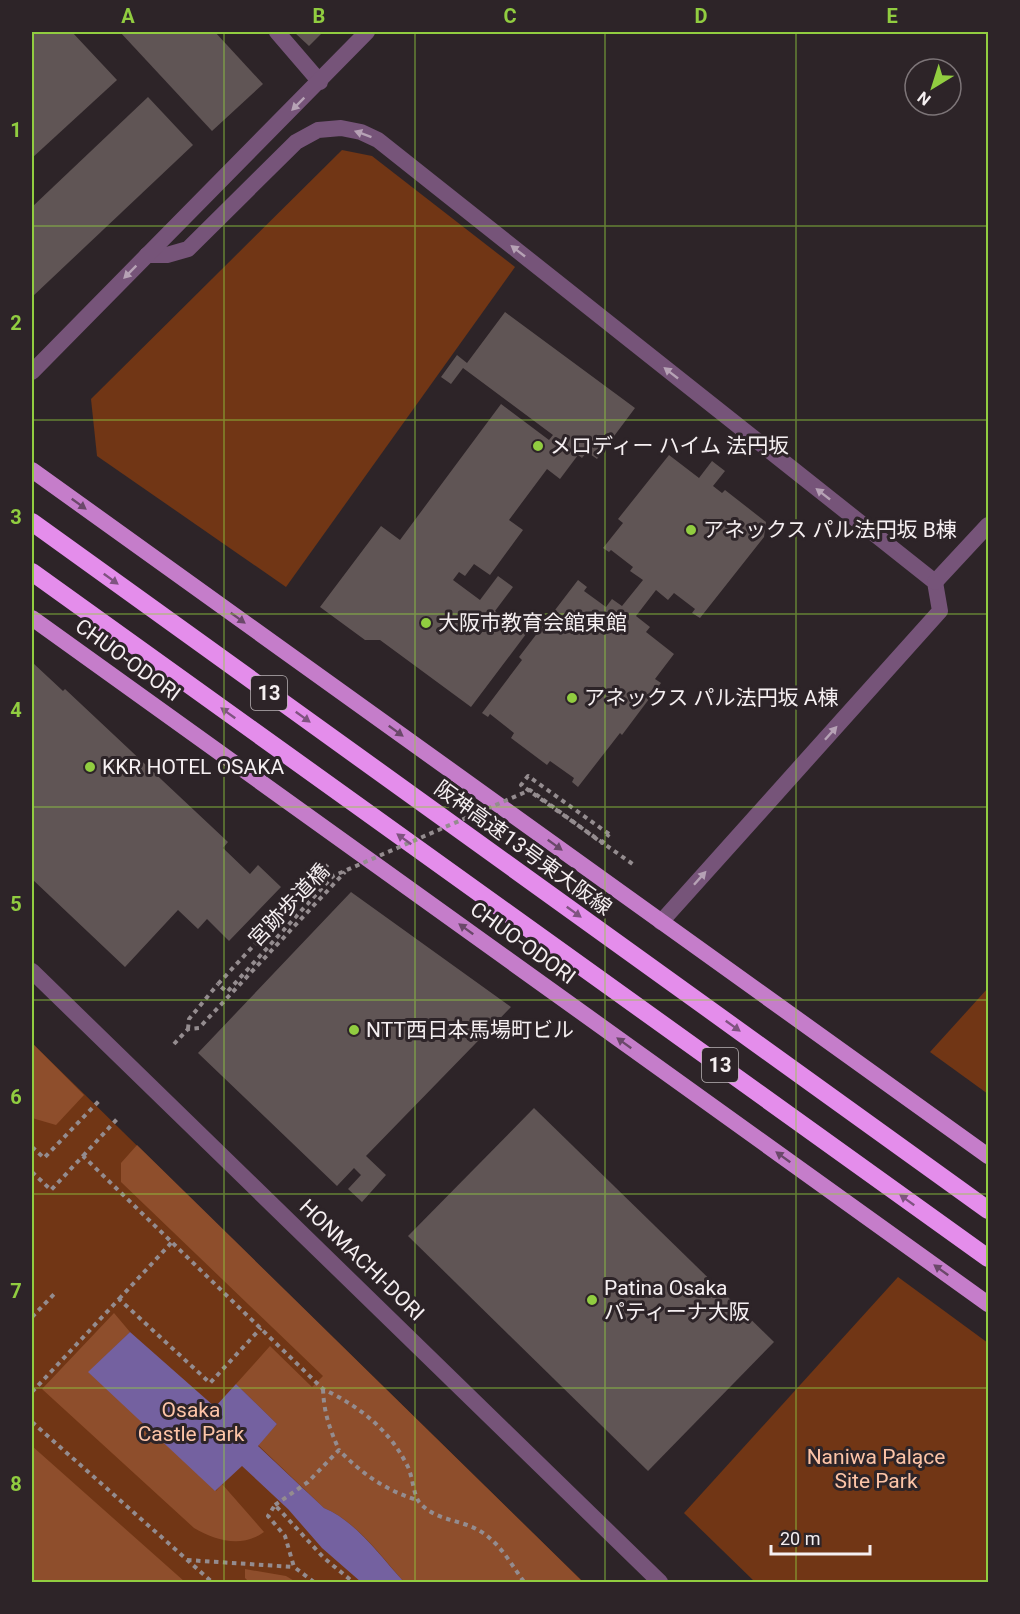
<svg xmlns="http://www.w3.org/2000/svg" width="1020" height="1614" viewBox="0 0 1020 1614" font-family="Roboto,'Noto Sans JP',sans-serif">
<rect width="100%" height="100%" fill="#2d2428"/>
<g fill="#713615">
<path d="M 342,150 L 372,156 L 515,267 L 286,587 L 97,456 L 91,399 Z"/>
<path d="M 988,988 L 988,1094 L 930,1052 Z"/>
<path d="M 32,1043 L 583,1582 L 32,1582 Z"/>
<path d="M 898,1277 L 988,1343 L 988,1582 L 755,1582 L 684,1513 Z"/>
</g>
<g fill="#8e4e2c">
<path d="M 32,1043 L 84,1095 L 56,1125 L 32,1118 Z"/>
<path d="M 137,1145 L 583,1582 L 404,1582 C 381,1556 357,1522 324,1508 L 258,1445 L 277,1424 L 236,1384 L 270,1346 L 312,1387 L 323,1376 L 121,1182 L 121,1163 Z"/>
<path d="M 114,1313 L 130,1332 L 89,1372 L 216,1491 L 222,1484 L 264,1532 C 242,1548 216,1541 194,1528 L 42,1389 Z"/>
<path d="M 32,1446 L 185,1582 L 32,1582 Z"/>
<path d="M 245,1569 L 286,1576 L 296,1582 L 249,1582 L 245,1578 Z"/>
</g>
<path fill="#7461a0" d="M 130,1332 L 215,1407 L 236,1384 L 277,1424 L 258,1446 L 324,1508 C 357,1522 380,1556 404,1582 L 361,1582 L 322,1548 L 288,1509 L 242,1466 L 215,1491 L 88,1372 Z"/>
<g fill="#605555">
<path d="M 32,32 L 72,32 L 117,80 L 32,158 Z"/>
<path d="M 120,32 L 215,32 L 263,84 L 212,131 Z"/>
<path d="M 294,32 L 323,32 L 309,46 Z"/>
<path d="M 148,97 L 193,145 L 32,297 L 32,207 Z"/>
<path d="M 505,312 L 635,408 L 597,459 L 587,452 L 582,458 L 578,455 L 560,479 L 547,469 L 509,520 L 523,530 L 490,575 L 474,564 L 465,576 L 459,572 L 453,580 L 480,600 L 498,576 L 513,587 L 495,611 L 526,634 L 471,707 L 380,640 L 365,640 L 320,607 L 381,526 L 400,540 L 501,404 L 549,440 L 553,435 L 463,368 L 451,384 L 441,377 L 457,355 L 467,363 Z"/>
<path d="M 669,455 L 699,478 L 712,461 L 725,471 L 713,486 L 722,493 L 725,490 L 766,522 L 764,537 L 700,618 L 692,613 L 695,609 L 674,593 L 668,600 L 656,590 L 636,616 L 650,627 L 646,632 L 674,654 L 655,679 L 661,683 L 622,735 L 620,733 L 578,787 L 572,782 L 574,778 L 550,761 L 547,765 L 511,738 L 514,733 L 490,714 L 488,717 L 482,713 L 522,660 L 519,657 L 578,580 L 587,587 L 584,591 L 606,607 L 612,599 L 622,606 L 643,580 L 630,571 L 633,567 L 611,550 L 609,552 L 603,548 L 623,523 L 618,519 Z"/>
<path d="M 33,663 L 63,691 L 65,689 L 228,842 L 223,848 L 250,874 L 258,865 L 281,887 L 229,941 L 207,919 L 198,929 L 178,910 L 125,967 L 32,879 L 32,665 Z"/>
<path d="M 351,892 L 511,1007 L 366,1156 L 386,1175 L 362,1202 L 348,1189 L 361,1175 L 354,1168 L 337,1186 L 198,1053 Z"/>
<path d="M 534,1108 L 774,1342 L 648,1471 L 408,1236 Z"/>
</g>
<g fill="none" stroke-linecap="round" stroke-linejoin="round">
<g stroke="#948c8f" stroke-width="4" stroke-dasharray="4.5 4.5" stroke-linecap="butt">
<path d="M 609,834 L 528,776 L 521,785 L 634,865"/>
<path d="M 319,875 L 330,862"/>
<path d="M 188,1029 L 189,1019 L 218,984"/>
<path d="M 174,1044 L 188,1029 L 199,1028 L 345,872"/>
<path d="M 32,1147 L 44,1158 L 100,1100"/>
<path d="M 83,1156 L 118,1118"/>
<path d="M 32,1172 L 51,1190 L 83,1156 L 323,1389 C 359,1406 390,1430 408,1467 C 413,1478 413,1493 419,1502 C 435,1521 460,1519 480,1531 C 500,1543 511,1564 524,1582"/>
<path d="M 119,1299 L 172,1242"/>
<path d="M 32,1317 L 56,1292"/>
<path d="M 323,1389 C 324,1413 329,1427 339,1450"/>
<path d="M 32,1392 L 119,1299 L 210,1383 L 261,1328"/>
<path d="M 32,1422 L 212,1582"/>
<path d="M 275,1505 L 308,1482 L 339,1450 C 362,1474 385,1490 417,1500"/>
<path d="M 187,1560 L 294,1567"/>
<path d="M 314,1582 L 294,1567 L 285,1536 L 268,1516 L 275,1505 L 324,1558 L 353,1582"/>
</g>
<g stroke="#765479" stroke-width="16">
<path d="M 277,32 L 320,82"/>
<path d="M 147,255 L 167,255 L 188,249 L 296,142 L 318,130 L 341,128 L 361,132 L 378,140 L 935,582 L 940,611 L 661,922"/>
<path d="M 32,372 L 367,32"/>
<path d="M 935,582 L 988,525"/>
</g>
<path stroke="#765479" stroke-width="16" d="M 32,971 L 660,1582"/>
<g stroke="#c57dca" stroke-width="16">
<path d="M 32,470 L 988,1156"/>
<path d="M 32,618 L 988,1304"/>
</g>
<g stroke="#e48deb" stroke-width="18">
<path d="M 32,522 L 988,1210"/>
<path d="M 32,572 L 988,1258"/>
</g>
<path stroke="#948c8f" stroke-width="4" stroke-dasharray="4.5 4.5" stroke-linecap="butt" d="M 319,875 L 218,984 L 227,992 L 333,876 L 530,790 L 602,843 L 609,834"/>
</g>
<defs><path id="oneway-solid" d="M-6-.8H1V-3.2L6.5 0L1 3.2V.8H-6Z" transform="scale(1.5)"/></defs>
<g fill="#b6a2b5">
<use href="#oneway-solid" transform="translate(298 104) rotate(135)"/>
<use href="#oneway-solid" transform="translate(363 134) rotate(-160)"/>
<use href="#oneway-solid" transform="translate(518 251) rotate(-142)"/>
<use href="#oneway-solid" transform="translate(130 272) rotate(135)"/>
<use href="#oneway-solid" transform="translate(671 373) rotate(-142)"/>
<use href="#oneway-solid" transform="translate(823 494) rotate(-142)"/>
<use href="#oneway-solid" transform="translate(831 733) rotate(-48)"/>
<use href="#oneway-solid" transform="translate(700 878) rotate(-48)"/>
</g>
<g fill="#6a4869">
<use href="#oneway-solid" transform="translate(79 504) rotate(36)"/>
<use href="#oneway-solid" transform="translate(238 618) rotate(36)"/>
<use href="#oneway-solid" transform="translate(396 731) rotate(36)"/>
<use href="#oneway-solid" transform="translate(555 845) rotate(36)"/>
<use href="#oneway-solid" transform="translate(466 929) rotate(-144)"/>
<use href="#oneway-solid" transform="translate(624 1043) rotate(-144)"/>
<use href="#oneway-solid" transform="translate(783 1157) rotate(-144)"/>
<use href="#oneway-solid" transform="translate(941 1270) rotate(-144)"/>
</g>
<g fill="#7f5380">
<use href="#oneway-solid" transform="translate(111 579) rotate(36)"/>
<use href="#oneway-solid" transform="translate(228 713) rotate(-144)"/>
<use href="#oneway-solid" transform="translate(303 717) rotate(36)"/>
<use href="#oneway-solid" transform="translate(404 839) rotate(-144)"/>
<use href="#oneway-solid" transform="translate(574 912) rotate(36)"/>
<use href="#oneway-solid" transform="translate(733 1026) rotate(36)"/>
<use href="#oneway-solid" transform="translate(907 1200) rotate(-144)"/>
</g>
<path fill="none" stroke="#91cd40" stroke-width="1.5" stroke-opacity="0.55" d="M 224,32 L 224,1582M 415,32 L 415,1582M 605,32 L 605,1582M 796,32 L 796,1582M 32,226 L 988,226M 32,420 L 988,420M 32,614 L 988,614M 32,807 L 988,807M 32,1000 L 988,1000M 32,1194 L 988,1194M 32,1388 L 988,1388"/>
<g fill="#91cd40" stroke="#2d2428" stroke-width="2">
<circle cx="538" cy="446" r="6"/>
<circle cx="691" cy="530" r="6"/>
<circle cx="426" cy="623" r="6"/>
<circle cx="572" cy="698" r="6"/>
<circle cx="90" cy="767" r="6"/>
<circle cx="354" cy="1030" r="6"/>
<circle cx="592" cy="1300" r="6"/>
</g>
<g text-anchor="middle" dominant-baseline="central" stroke-width="6" stroke-linejoin="round" paint-order="stroke">
<g fill="#2d2428" stroke="#b9b2b5" stroke-width="1.5">
<rect x="251" y="676" width="36" height="34" rx="4.5"/>
<rect x="702" y="1048" width="36" height="34" rx="4.5"/>
</g>
<g font-size="20" font-weight="bold" fill="#f5eff1">
<text x="269" y="693">13</text>
<text x="720" y="1065">13</text>
</g>
<g font-size="21" fill="#f5eff1" stroke="#2d2428" text-anchor="start">
<text x="550" y="446">メロディー ハイム 法円坂</text>
<text x="703" y="530">アネックス パル法円坂 B棟</text>
<text x="438" y="623">大阪市教育会館東館</text>
<text x="584" y="698">アネックス パル法円坂 A棟</text>
<text x="102" y="767">KKR HOTEL OSAKA</text>
<text x="366" y="1030">NTT西日本馬場町ビル</text>
<text x="604" y="1288">Patina Osaka<tspan x="604" dy="24">パティーナ大阪</tspan></text>
</g>
<g font-size="21" fill="#f5eff1" stroke="#2d2428">
<text transform="translate(128 660) rotate(36)">CHUO-ODORI</text>
<text transform="translate(523 848) rotate(36)">阪神高速13号東大阪線</text>
<text transform="translate(289 905) rotate(-46)">宮跡歩道橋</text>
<text transform="translate(523 943) rotate(36)">CHUO-ODORI</text>
<text transform="translate(362 1260) rotate(44)">HONMACHI-DORI</text>
</g>
<g font-size="21" fill="#fdc4a7" stroke="#2d2428">
<text x="191" y="1410">Osaka<tspan x="191" dy="24">Castle Park</tspan></text>
<text x="876" y="1457">Naniwa Palące<tspan x="876" dy="24">Site Park</tspan></text>
</g>
</g>
<rect width="1020" height="1614" fill="none" stroke="#2d2428" stroke-width="66"/>
<g transform="translate(933 87) rotate(218)"><circle r="28" fill="#2d2428" stroke="#7d7578" stroke-width="1.5"/>
<path d="M0-4.5L10 22L0 15L-10 22Z" fill="#91cd40"/>
<text y="-9" font-size="16" font-weight="bold" text-anchor="middle" fill="#f5eff1">N</text>
</g>
<path d="M771 1545v9h99v-9" fill="none" stroke="#f5eff1" stroke-width="3"/>
<text x="780" y="1545" font-size="18" fill="#f5eff1" stroke="#2d2428" stroke-width="4.5" paint-order="stroke">20 m</text>
<rect x="33" y="33" width="954" height="1548" fill="none" stroke="#91cd40" stroke-width="2"/>
<g font-size="20" text-anchor="middle" font-weight="bold" fill="#91cd40">
<text x="128" y="23">A</text>
<text x="319" y="23">B</text>
<text x="510" y="23">C</text>
<text x="701" y="23">D</text>
<text x="892" y="23">E</text>
<text x="16" y="137">1</text>
<text x="16" y="330">2</text>
<text x="16" y="524">3</text>
<text x="16" y="717">4</text>
<text x="16" y="911">5</text>
<text x="16" y="1104">6</text>
<text x="16" y="1298">7</text>
<text x="16" y="1491">8</text>
</g>
</svg>
